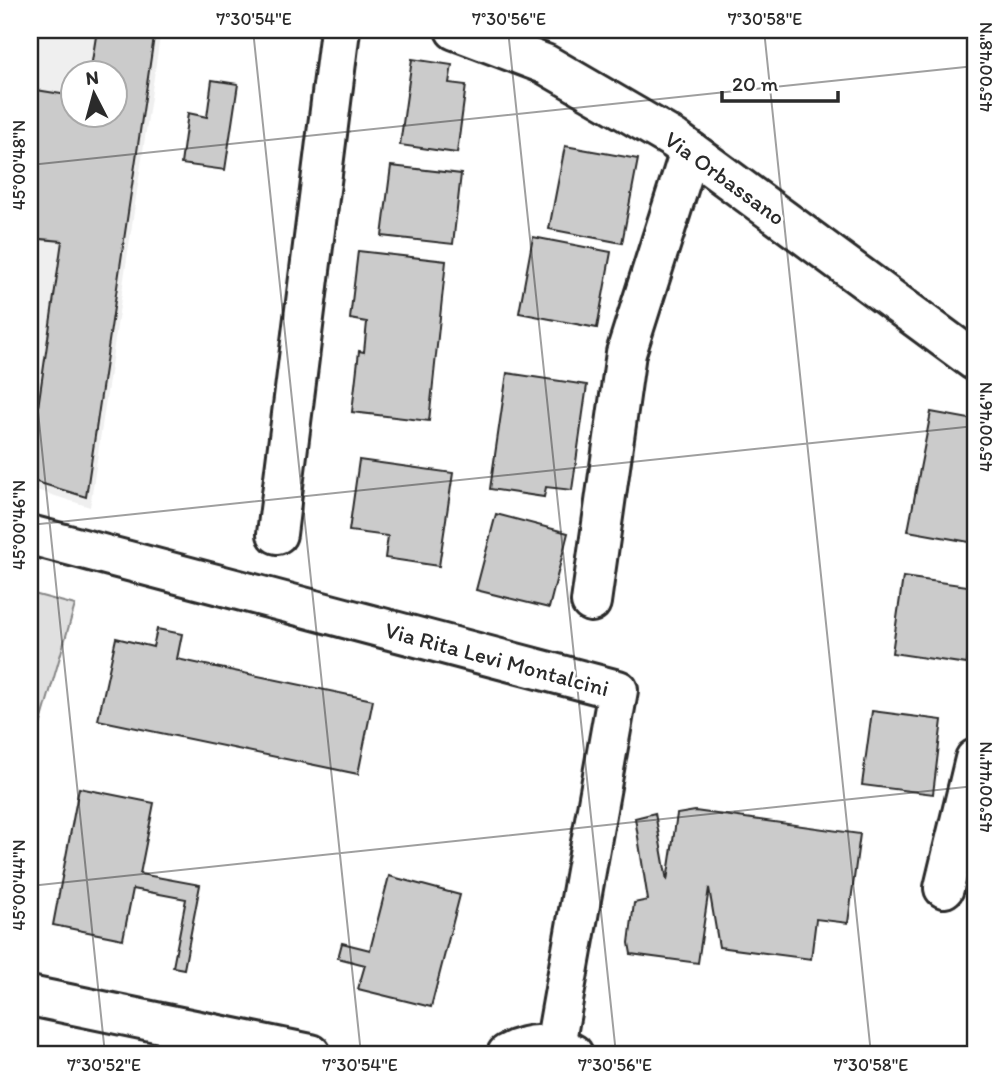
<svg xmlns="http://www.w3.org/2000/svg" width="1005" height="1084" viewBox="0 0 1005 1084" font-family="Itim,sans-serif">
<rect width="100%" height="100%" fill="#fff"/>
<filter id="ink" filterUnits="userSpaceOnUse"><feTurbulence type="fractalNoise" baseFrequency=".0143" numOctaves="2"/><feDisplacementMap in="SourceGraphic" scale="14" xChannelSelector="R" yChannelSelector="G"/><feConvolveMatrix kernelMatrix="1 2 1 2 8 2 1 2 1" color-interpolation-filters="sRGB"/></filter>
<g filter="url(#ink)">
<path fill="#efefef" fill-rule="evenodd" d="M 30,30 L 161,30 L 90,507 L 30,488 ZM 74,74 L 116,74 L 116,116 L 74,116 Z"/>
<path fill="#e0e0e0" stroke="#868686" stroke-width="2" d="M 30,593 L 75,605 L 30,760 Z"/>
<g fill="#cbcbcb" stroke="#2b2b2b" stroke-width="2">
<path d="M 97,30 L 155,30 L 86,497 L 30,480 L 30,435 L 34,435 L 62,241 L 30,238 L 30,89 L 74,96 L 74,116 L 116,116 L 116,74 L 90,74 Z"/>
<path d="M 412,59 L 452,65 L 449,83 L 466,85 L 457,153 L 400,145 Z"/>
<path d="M 212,80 L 238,84 L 225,170 L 181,164 L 188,113 L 207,117 Z"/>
<path d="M 565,146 L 638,159 L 622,243 L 549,229 Z"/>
<path d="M 391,166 L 461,174 L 453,244 L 382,236 Z"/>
<path d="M 533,237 L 611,252 L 597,328 L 519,313 Z"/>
<path d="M 358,251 L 446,261 L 429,421 L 352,412 L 359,351 L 364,352 L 367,322 L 350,319 Z"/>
<path d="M 507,373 L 587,385 L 572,490 L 546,487 L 544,497 L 490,489 Z"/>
<path d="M 931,412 L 975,420 L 975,543 L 908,531 Z"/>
<path d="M 359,460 L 453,473 L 439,566 L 385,558 L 388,536 L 349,531 Z"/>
<path d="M 496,514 L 568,533 L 549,608 L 476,590 Z"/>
<path d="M 903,577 L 975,587 L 967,664 L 892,653 Z"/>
<path d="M 157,629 L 182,634 L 177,659 L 373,700 L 358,774 L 98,720 L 116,638 L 153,647 Z"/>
<path d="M 872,711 L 942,720 L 933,794 L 862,785 Z"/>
<path d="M 79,788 L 154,803 L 140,874 L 200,885 L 184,969 L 173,967 L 186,899 L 133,889 L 123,939 L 53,925 Z"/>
<path d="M 695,811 L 860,834 L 848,923 L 816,919 L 811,959 L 719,947 L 709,888 L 698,963 L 631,954 L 629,943 L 634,903 L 648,900 L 635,818 L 655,813 L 667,881 L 677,814 Z"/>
<path d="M 389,876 L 460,895 L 431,1007 L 358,989 L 365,965 L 338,958 L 342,943 L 370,950 Z"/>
</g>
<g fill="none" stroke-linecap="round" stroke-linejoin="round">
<g stroke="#2b2b2b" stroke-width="44">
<g id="street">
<path d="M 455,30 L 545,64 L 674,139 L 975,361"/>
<path d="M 277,534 L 340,30"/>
<path d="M 30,535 L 618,690 L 555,1046"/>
<path d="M 591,602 L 626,353 L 690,151"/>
<path d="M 944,888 L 975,759"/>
<path d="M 30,996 L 311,1054"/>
<path d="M 507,1054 C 528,1042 552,1041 573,1054"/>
</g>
</g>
<use href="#street" stroke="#fff" stroke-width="38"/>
</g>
</g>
<path fill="none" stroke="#2b2b2b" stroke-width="2" stroke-opacity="0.45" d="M 253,30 L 361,1054M 508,30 L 616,1054M 764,30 L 871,1054M 30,165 L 975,66M 30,335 L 105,1054M 30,525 L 975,426M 30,886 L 975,786"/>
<g text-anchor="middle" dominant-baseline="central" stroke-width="5" stroke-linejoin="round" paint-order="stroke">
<g font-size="23" fill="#2b2b2b" stroke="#fff">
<text transform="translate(725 178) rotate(36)">Via Orbassano</text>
<text transform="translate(497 659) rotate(15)">Via Rita Levi Montalcini</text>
</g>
</g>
<rect width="1005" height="1084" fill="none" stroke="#fff" stroke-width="77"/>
<g transform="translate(94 94) rotate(354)"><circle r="33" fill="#ffffff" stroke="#aaaaaa" stroke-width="2"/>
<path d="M0-5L12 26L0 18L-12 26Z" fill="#2b2b2b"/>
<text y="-10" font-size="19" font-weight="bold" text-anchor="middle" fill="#2b2b2b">N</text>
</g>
<path d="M722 91v10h116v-10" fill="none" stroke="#2b2b2b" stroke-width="3.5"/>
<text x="732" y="91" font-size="21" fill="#2b2b2b" stroke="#ffffff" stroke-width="5" paint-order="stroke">20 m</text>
<rect x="38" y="38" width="929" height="1008" fill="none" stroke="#2b2b2b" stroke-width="2.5"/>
<g font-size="18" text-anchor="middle" fill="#2b2b2b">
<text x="254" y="25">7°30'54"E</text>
<text x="509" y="25">7°30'56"E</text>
<text x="765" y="25">7°30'58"E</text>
<text transform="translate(986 67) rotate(-90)" y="6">45°00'48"N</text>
<text transform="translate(19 165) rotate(-90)" y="6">45°00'48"N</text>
<text transform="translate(986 427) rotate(-90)" y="6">45°00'46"N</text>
<text transform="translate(19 525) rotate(-90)" y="6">45°00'46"N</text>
<text transform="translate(986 787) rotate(-90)" y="6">45°00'44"N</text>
<text transform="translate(19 885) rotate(-90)" y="6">45°00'44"N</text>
<text x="104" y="1071">7°30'52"E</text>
<text x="360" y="1071">7°30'54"E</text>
<text x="615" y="1071">7°30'56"E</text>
<text x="871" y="1071">7°30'58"E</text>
</g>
</svg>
